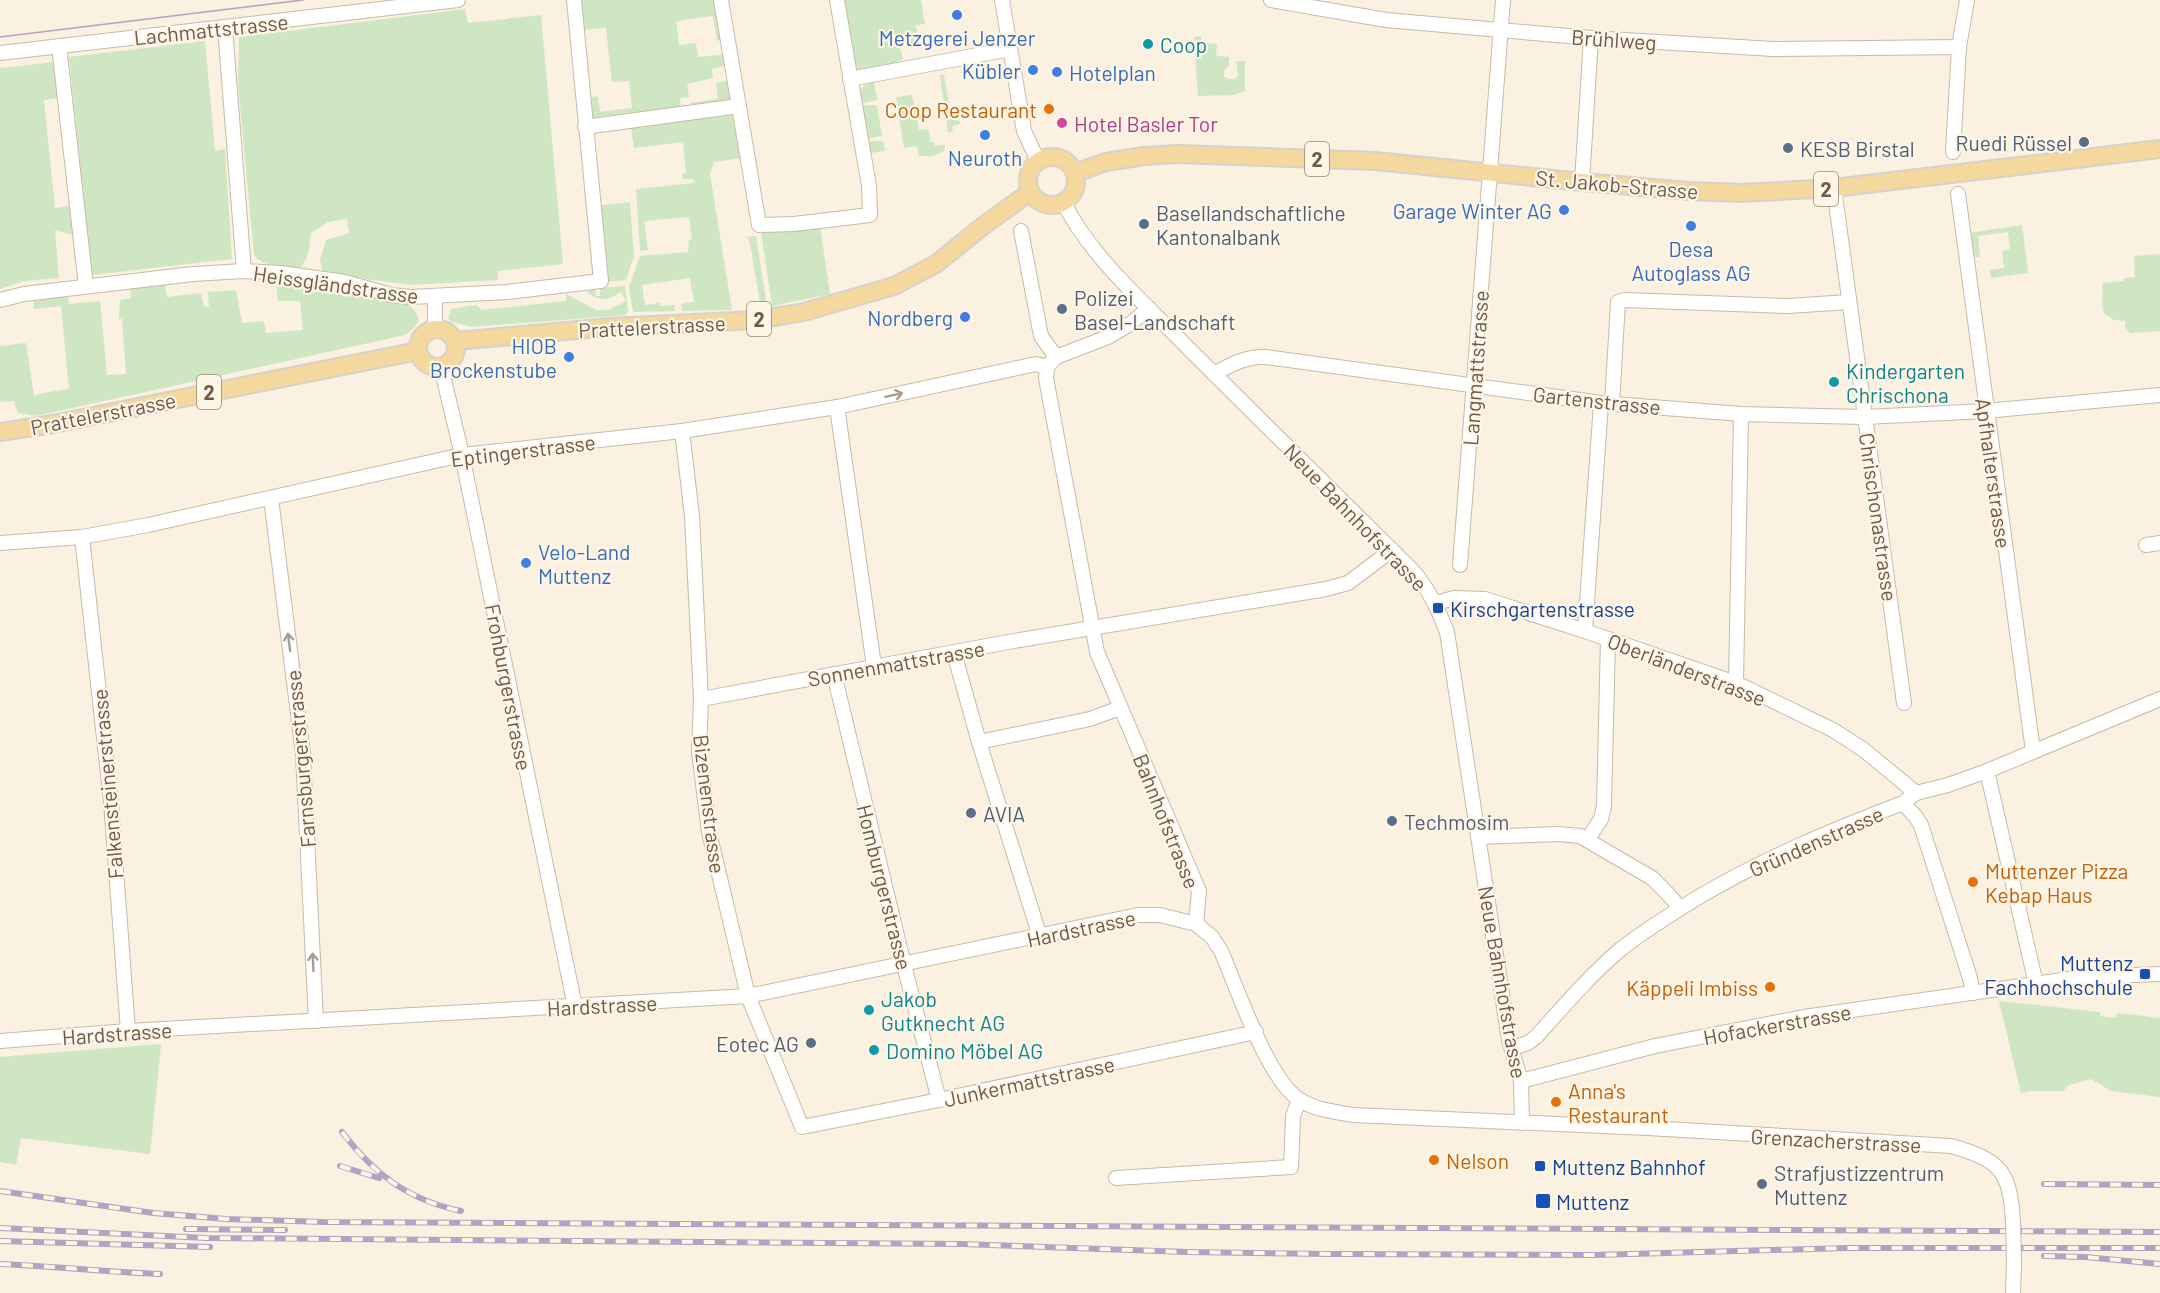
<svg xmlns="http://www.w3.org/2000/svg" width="2160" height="1293" viewBox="0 0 2160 1293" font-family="Barlow,sans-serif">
<rect width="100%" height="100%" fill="#faf1e1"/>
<g fill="#cee6c1">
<path d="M 578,0 L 718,0 L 723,38 L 717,41 L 713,16 L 676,21 L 679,45 L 696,43 L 698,57 L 728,54 L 729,65 L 712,69 L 713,78 L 687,84 L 689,97 L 680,98 L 681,107 L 589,118 L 587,98 L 598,96 L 600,112 L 632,108 L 629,81 L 612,82 L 606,28 L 584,30 L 589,69 L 585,70 Z"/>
<path d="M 844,0 L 921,0 L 925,24 L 916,25 L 919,42 L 900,46 L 903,60 L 899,60 L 899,65 L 859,70 L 854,63 Z"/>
<path d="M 465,9 L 468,23 L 541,15 L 563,264 L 498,271 L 498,280 L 409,285 L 323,273 L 320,260 L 326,240 L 349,233 L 347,219 L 328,222 L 311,233 L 308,255 L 301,268 C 286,266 263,268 254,255 L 238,84 L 239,37 Z"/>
<path d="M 1201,36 L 1201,43 L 1217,44 L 1216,56 L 1229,57 L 1229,65 L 1224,71 L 1224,76 L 1228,79 L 1235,79 L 1238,75 L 1236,61 L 1245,61 L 1245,91 L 1234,95 L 1198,96 L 1194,37 Z"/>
<path d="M 205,41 L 215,151 L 225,149 L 232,259 L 92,275 L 69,57 Z"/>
<path d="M 55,62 L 58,98 L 44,100 L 55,208 L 70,206 L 72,235 L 55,230 L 59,278 L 24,281 L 0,289 L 0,68 Z"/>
<path d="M 940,75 L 944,75 L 949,105 L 957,113 L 960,124 L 952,126 L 953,131 L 948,132 Z"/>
<path d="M 728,80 L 735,95 L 730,103 L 691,109 L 690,103 L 718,99 L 716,83 Z"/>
<path d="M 874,81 L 877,100 L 860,104 C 859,90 860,86 874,81 Z"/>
<path d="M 912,95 L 919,130 L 928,129 L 931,142 L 934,142 L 935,146 L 944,145 L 945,150 L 933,156 L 919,156 L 917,146 L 904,148 L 896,97 Z"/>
<path d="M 868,105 L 877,105 L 882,136 L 866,139 L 861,106 Z"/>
<path d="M 729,112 L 737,120 L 742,158 L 714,162 L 710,174 L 732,310 L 682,311 L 681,304 L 694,302 L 690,278 L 642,285 L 645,305 L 660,303 L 660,306 L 674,305 L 675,311 L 633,312 L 629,287 L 640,256 L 688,252 L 689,240 L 692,239 L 689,217 L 644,221 L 648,250 L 640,251 L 636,189 L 695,183 L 693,179 L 683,179 L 682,174 L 686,173 L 683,142 L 634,148 L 631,128 Z"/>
<path d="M 874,141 L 883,141 L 885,151 L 870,153 L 866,142 Z"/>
<path d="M 630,202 L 634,256 L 626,280 L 604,282 L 595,206 Z"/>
<path d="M 2022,225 L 2028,273 L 1991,278 L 1990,270 L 2004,268 L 2002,251 L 2010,249 L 2008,232 L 1978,236 L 1980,257 L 1972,257 L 1969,233 Z"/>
<path d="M 820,226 L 830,294 L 772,306 L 761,232 Z"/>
<path d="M 756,236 L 767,307 L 761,308 L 750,244 L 747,237 Z"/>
<path d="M 2160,254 L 2160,331 L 2130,333 L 2125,327 L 2125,321 L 2114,320 L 2104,314 L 2102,303 L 2103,283 L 2123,281 L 2125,278 L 2135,277 L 2134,256 Z"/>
<path d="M 276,284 L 407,303 L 415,311 L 419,320 L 415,327 L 405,335 L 36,416 L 18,413 L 14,401 L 0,402 L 0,346 L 26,343 L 34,396 L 43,393 L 69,389 L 61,306 L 34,309 L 33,301 L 67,294 L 69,304 L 100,301 L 107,375 L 126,374 L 122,319 L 119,319 L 120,300 L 131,298 L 130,288 L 165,285 L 167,297 L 201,293 L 204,307 L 209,306 L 208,292 L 236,290 L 242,323 L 264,321 L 266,333 L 303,330 L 300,301 L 278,301 Z"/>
<path d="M 625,286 L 628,312 L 625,315 L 472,327 L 452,322 L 448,318 L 451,309 L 476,305 L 482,310 L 566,301 L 566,294 L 596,310 L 608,310 L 626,301 L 621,292 C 608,300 602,302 588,293 L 587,291 L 595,289 L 596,296 L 600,296 L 600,288 Z"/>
<path d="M 1999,1001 L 2100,1012 L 2100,1016 L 2116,1018 L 2117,1013 L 2160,1018 L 2160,1097 L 2111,1091 L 2091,1079 L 2069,1085 L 2063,1091 L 2031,1091 L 2021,1093 Z"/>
<path d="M 161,1044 L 150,1154 L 21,1138 L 16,1165 L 0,1162 L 0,1057 Z"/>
</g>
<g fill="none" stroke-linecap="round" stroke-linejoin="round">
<g stroke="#c9b9a9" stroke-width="16">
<g id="minor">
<path d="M 721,0 L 759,225 L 794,224 L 870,215 L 869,186 L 837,0"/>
<path d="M 1002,0 L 1024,131 L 1038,161"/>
<path d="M 1271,0 L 1386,20 L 1591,38 L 1773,49 L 1959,47"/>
<path d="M 225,28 L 244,271"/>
<path d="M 59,46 L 86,286"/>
<path d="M 0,53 L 458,0"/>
<path d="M 850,79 L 1010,49"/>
<path d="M 585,127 L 739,106"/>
<path d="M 1953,152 L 1959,47 L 1967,0"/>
<path d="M 1582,182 L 1591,38"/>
<path d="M 1834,188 L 1904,703"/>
<path d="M 1958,194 L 2033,751"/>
<path d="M 1064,203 C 1092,259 1145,303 1188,348 C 1262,422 1337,496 1412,570 C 1429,589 1438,609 1447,632 L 1509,1040 L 1521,1081 L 1522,1123"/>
<path d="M 1021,231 L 1041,336 L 1056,357"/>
<path d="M 435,297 L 435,328"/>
<path d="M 0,300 L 24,294 L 193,274 L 244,271 L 281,273 L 345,282 L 391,295 L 411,297 L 507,292 L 601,281 L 574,0"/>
<path d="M 1149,308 L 1130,324 L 1108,337 L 1056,357 L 1047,367 L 1046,378 L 1097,652 L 1199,891 L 1196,924"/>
<path d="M 441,367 L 462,455 L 575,1007"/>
<path d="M 1214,374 C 1232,364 1246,356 1266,357 L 1601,403 L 1741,414 L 1865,417 L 1986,411 L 2160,395"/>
<path d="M 1612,404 L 1618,302 L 1624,300 L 1788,306 L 1849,302"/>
<path d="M 837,407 L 874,666"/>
<path d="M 682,431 L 692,516 L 701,699 L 699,752 L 709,832 L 748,996 L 802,1127 L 939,1100 L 1256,1032"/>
<path d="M 271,498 L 303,754 L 316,1021"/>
<path d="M 82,537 L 111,802 L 128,1031"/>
<path d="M 0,543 L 82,537 L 148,525 L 462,455 L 682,431 L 837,407 L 1036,364 L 1047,367"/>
<path d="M 2146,545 L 2160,543"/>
<path d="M 1460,565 L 1503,0"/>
<path d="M 1436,603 L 1454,598 L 1485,599 L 1585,631 L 1736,683 L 1833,730 L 1864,750 L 1916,793"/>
<path d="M 1585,631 L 1601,403"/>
<path d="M 954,653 L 979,742 L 1040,937"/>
<path d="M 834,674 L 904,965 L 939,1100"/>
<path d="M 1736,683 L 1741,414"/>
<path d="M 701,699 L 1014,641 L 1326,589 L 1348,583 L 1392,550"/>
<path d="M 979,742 L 1090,719 L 1120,708"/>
<path d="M 1987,771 L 2036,984"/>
<path d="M 1903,803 L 1916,817 L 1921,825 L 1970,978 L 1973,993"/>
<path d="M 1479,837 L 1558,834 L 1580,836 L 1652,878 L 1668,894 L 1680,908"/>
<path d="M 1587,840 L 1601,819 L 1604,806 L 1608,639"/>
<path d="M 0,1041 L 128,1031 L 748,996 L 1138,915 L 1160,915 L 1196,924 L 1212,937 L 1221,951 C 1237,987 1268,1081 1300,1100 C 1316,1110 1335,1112 1353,1115 L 1648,1128 L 1951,1146 C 2000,1160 2010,1170 2013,1222"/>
<path d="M 1512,1048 L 1528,1043 L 1536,1037 C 1563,1007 1590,975 1621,949 C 1645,930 1671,914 1697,898 C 1763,859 1832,830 1903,803 L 1916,793 L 1948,785 L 1987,771 L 2160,699"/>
<path d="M 1521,1081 L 1655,1046 L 1804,1017 L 2083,977 L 2160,974"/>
<path d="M 1116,1178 L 1291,1167 L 1293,1116 L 1299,1100"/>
<path d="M 2013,1293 L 2014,1264"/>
</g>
</g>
<g stroke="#d7d1cc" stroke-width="20">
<g id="major">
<circle cx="1052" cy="181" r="24"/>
<path d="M 1075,173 L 1106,162 L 1144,156 L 1178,154 L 1375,161 L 1582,182 L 1690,191 L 1741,193 L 1834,188 L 2160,149"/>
<circle cx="437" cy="348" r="19"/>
<path d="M 456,341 L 610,327 L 756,320 L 804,312 L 894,286 L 936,264 L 983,226 L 1030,192"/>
<path d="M 0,432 L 53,424 L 418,351"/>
</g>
</g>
<use href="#minor" stroke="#fff" stroke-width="14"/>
<use href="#major" stroke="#f4d89e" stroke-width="16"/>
<path stroke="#b4a2c1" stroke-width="1.5" d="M 0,37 L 303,0"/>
<g stroke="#b4a2c1" stroke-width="6">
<g id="rail">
<path d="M 342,1132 C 374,1174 408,1200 461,1211"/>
<path d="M 340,1166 L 379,1178"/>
<path d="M 2044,1184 L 2160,1185"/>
<path d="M 0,1191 L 153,1213 L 226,1219 L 323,1222 L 2160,1232"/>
<path d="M 0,1228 L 207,1238 L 962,1244 L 1187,1252 L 1331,1254 L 1595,1255 L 1847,1248 L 2160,1248"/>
<path d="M 186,1229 L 285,1230"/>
<path d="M 0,1241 L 210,1247"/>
<path d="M 2044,1256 L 2085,1257 L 2160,1264"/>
<path d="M 0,1264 C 53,1266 106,1272 160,1274"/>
</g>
</g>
<use href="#rail" stroke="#fdf5e6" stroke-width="4" stroke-dasharray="11" stroke-linecap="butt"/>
<g stroke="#c9b9a9" stroke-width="16" stroke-linecap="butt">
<path id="minor-bridge" d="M 2013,1222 L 2014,1264"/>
</g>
<use href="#minor-bridge" stroke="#fff" stroke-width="14"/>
</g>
<defs><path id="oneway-shaft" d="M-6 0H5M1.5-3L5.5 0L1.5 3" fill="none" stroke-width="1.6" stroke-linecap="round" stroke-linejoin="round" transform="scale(1.5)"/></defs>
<g stroke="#a99b92">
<use href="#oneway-shaft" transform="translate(894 395) rotate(-12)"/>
<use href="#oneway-shaft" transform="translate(289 642) rotate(-97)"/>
<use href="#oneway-shaft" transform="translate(313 962) rotate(-93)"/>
</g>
<g fill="#3f7fe0" stroke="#fdf5e6" stroke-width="2">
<circle cx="957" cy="15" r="6"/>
<circle cx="1033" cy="70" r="6"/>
<circle cx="1057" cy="72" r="6"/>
<circle cx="985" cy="135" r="6"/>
<circle cx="1564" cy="210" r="6"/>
<circle cx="1691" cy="226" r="6"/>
<circle cx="965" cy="317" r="6"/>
<circle cx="569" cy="357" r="6"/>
<circle cx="526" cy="563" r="6"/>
</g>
<g fill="#0f9aa8" stroke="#fdf5e6" stroke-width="2">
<circle cx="1148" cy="44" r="6"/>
<circle cx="1834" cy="382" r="6"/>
<circle cx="869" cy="1010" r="6"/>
<circle cx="874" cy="1050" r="6"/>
</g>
<g fill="#e8710a" stroke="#fdf5e6" stroke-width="2">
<circle cx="1049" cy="109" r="6"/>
<circle cx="1973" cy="882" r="6"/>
<circle cx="1770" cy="987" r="6"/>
<circle cx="1556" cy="1102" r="6"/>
<circle cx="1434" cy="1160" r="6"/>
</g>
<circle fill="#d1479c" stroke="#fdf5e6" stroke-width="2" cx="1062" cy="123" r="6"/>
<g fill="#5c6f8a" stroke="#fdf5e6" stroke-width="2">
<circle cx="2084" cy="142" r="6"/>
<circle cx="1788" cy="148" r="6"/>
<circle cx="1144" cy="224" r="6"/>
<circle cx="1062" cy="309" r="6"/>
<circle cx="971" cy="813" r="6"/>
<circle cx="1392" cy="821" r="6"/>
<circle cx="811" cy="1043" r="6"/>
<circle cx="1762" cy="1184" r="6"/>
</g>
<g fill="#1a4fb4" stroke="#fdf5e6" stroke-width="2">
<rect x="1432" y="602" width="12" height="12" rx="3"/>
<rect x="2139" y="968" width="12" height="12" rx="3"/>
<rect x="1534" y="1160" width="12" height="12" rx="3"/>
<rect x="1535" y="1193" width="16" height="16" rx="3"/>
</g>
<g text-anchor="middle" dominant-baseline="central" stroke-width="4.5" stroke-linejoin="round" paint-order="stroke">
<g fill="#fdf5e6" stroke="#9a8879" stroke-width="1.5">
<rect x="1305" y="142" width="24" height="34" rx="4.5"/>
<rect x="1814" y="172" width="24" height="34" rx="4.5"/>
<rect x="747" y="302" width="24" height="34" rx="4.5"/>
<rect x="197" y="375" width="24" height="34" rx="4.5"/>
</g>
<g font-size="20" font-weight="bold" fill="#6f594a">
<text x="1317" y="159">2</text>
<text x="1826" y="189">2</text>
<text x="759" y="319">2</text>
<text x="209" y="392">2</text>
</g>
<g font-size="21" fill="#6f594a" stroke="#fdf5e6">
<text transform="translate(211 29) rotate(-6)">Lachmattstrasse</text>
<text transform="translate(1614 39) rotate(4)">Brühlweg</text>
<text transform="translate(1617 184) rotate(5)">St. Jakob-Strasse</text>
<text transform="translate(336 284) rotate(8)">Heissgländstrasse</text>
<text transform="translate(652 326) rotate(-3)">Prattelerstrasse</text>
<text transform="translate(1475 368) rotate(-86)">Langmattstrasse</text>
<text transform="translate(1597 400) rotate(6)">Gartenstrasse</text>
<text transform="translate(103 413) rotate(-11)">Prattelerstrasse</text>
<text transform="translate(523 450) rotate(-7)">Eptingerstrasse</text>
<text transform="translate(1994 473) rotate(82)">Apfhalterstrasse</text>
<text transform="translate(1356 517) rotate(46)">Neue Bahnhofstrasse</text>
<text transform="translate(1879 517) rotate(82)">Chrischonastrasse</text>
<text transform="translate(896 663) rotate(-10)">Sonnenmattstrasse</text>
<text transform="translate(1687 669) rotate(21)">Oberländerstrasse</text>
<text transform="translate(509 687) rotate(79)">Frohburgerstrasse</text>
<text transform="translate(300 759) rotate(-95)">Farnsburgerstrasse</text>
<text transform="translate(107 784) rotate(-95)">Falkensteinerstrasse</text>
<text transform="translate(710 804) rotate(83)">Bizenenstrasse</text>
<text transform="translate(1167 821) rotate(68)">Bahnhofstrasse</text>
<text transform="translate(1816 841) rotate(-24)">Gründenstrasse</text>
<text transform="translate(885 887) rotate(76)">Homburgerstrasse</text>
<text transform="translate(1081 928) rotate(-12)">Hardstrasse</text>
<text transform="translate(1503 982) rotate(80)">Neue Bahnhofstrasse</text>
<text transform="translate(602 1005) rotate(-3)">Hardstrasse</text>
<text transform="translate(1777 1024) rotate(-10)">Hofackerstrasse</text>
<text transform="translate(117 1033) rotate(-4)">Hardstrasse</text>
<text transform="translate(1029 1081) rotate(-12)">Junkermattstrasse</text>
<text transform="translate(1836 1140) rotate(3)">Grenzacherstrasse</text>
</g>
<g font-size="21" fill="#366cbe" stroke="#fdf5e6" text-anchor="end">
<text x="957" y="37" text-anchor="middle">Metzgerei Jenzer</text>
<text x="1021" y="70">Kübler</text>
<text x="1069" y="72" text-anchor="start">Hotelplan</text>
<text x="985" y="157" text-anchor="middle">Neuroth</text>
<text x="1552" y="210">Garage Winter AG</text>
<text x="1691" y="248" text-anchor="middle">Desa<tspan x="1691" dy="24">Autoglass AG</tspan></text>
<text x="953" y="317">Nordberg</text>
<text x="557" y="345">HIOB<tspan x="557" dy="24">Brockenstube</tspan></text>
<text x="538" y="551" text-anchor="start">Velo-Land<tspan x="538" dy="24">Muttenz</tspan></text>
</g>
<g font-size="21" fill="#0d838f" stroke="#fdf5e6" text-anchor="start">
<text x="1160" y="44">Coop</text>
<text x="1846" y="370">Kindergarten<tspan x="1846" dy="24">Chrischona</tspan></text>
<text x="881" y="998">Jakob<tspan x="881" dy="24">Gutknecht AG</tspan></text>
<text x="886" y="1050">Domino Möbel AG</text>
</g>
<g font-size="21" fill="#c56008" stroke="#fdf5e6" text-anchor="start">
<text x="1037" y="109" text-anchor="end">Coop Restaurant</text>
<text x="1985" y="870">Muttenzer Pizza<tspan x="1985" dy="24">Kebap Haus</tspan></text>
<text x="1758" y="987" text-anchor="end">Käppeli Imbiss</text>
<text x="1568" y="1090">Anna's<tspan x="1568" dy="24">Restaurant</tspan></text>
<text x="1446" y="1160">Nelson</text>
</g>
<g font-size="21" fill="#b23c85" stroke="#fdf5e6" text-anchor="start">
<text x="1074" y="123">Hotel Basler Tor</text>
</g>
<g font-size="21" fill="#4e5e75" stroke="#fdf5e6" text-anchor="start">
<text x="2072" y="142" text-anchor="end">Ruedi Rüssel</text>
<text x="1800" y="148">KESB Birstal</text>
<text x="1156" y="212">Basellandschaftliche<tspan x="1156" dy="24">Kantonalbank</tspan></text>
<text x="1074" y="297">Polizei<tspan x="1074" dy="24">Basel-Landschaft</tspan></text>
<text x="983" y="813">AVIA</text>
<text x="1404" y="821">Techmosim</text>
<text x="799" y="1043" text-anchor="end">Eotec AG</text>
<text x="1774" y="1172">Strafjustizzentrum<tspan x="1774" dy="24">Muttenz</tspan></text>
</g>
<g font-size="21" fill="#164399" stroke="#fdf5e6" text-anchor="start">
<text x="1450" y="608">Kirschgartenstrasse</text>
<text x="2133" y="962" text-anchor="end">Muttenz<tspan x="2133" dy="24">Fachhochschule</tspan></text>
<text x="1552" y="1166">Muttenz Bahnhof</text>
<text x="1556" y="1201">Muttenz</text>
</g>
</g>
</svg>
